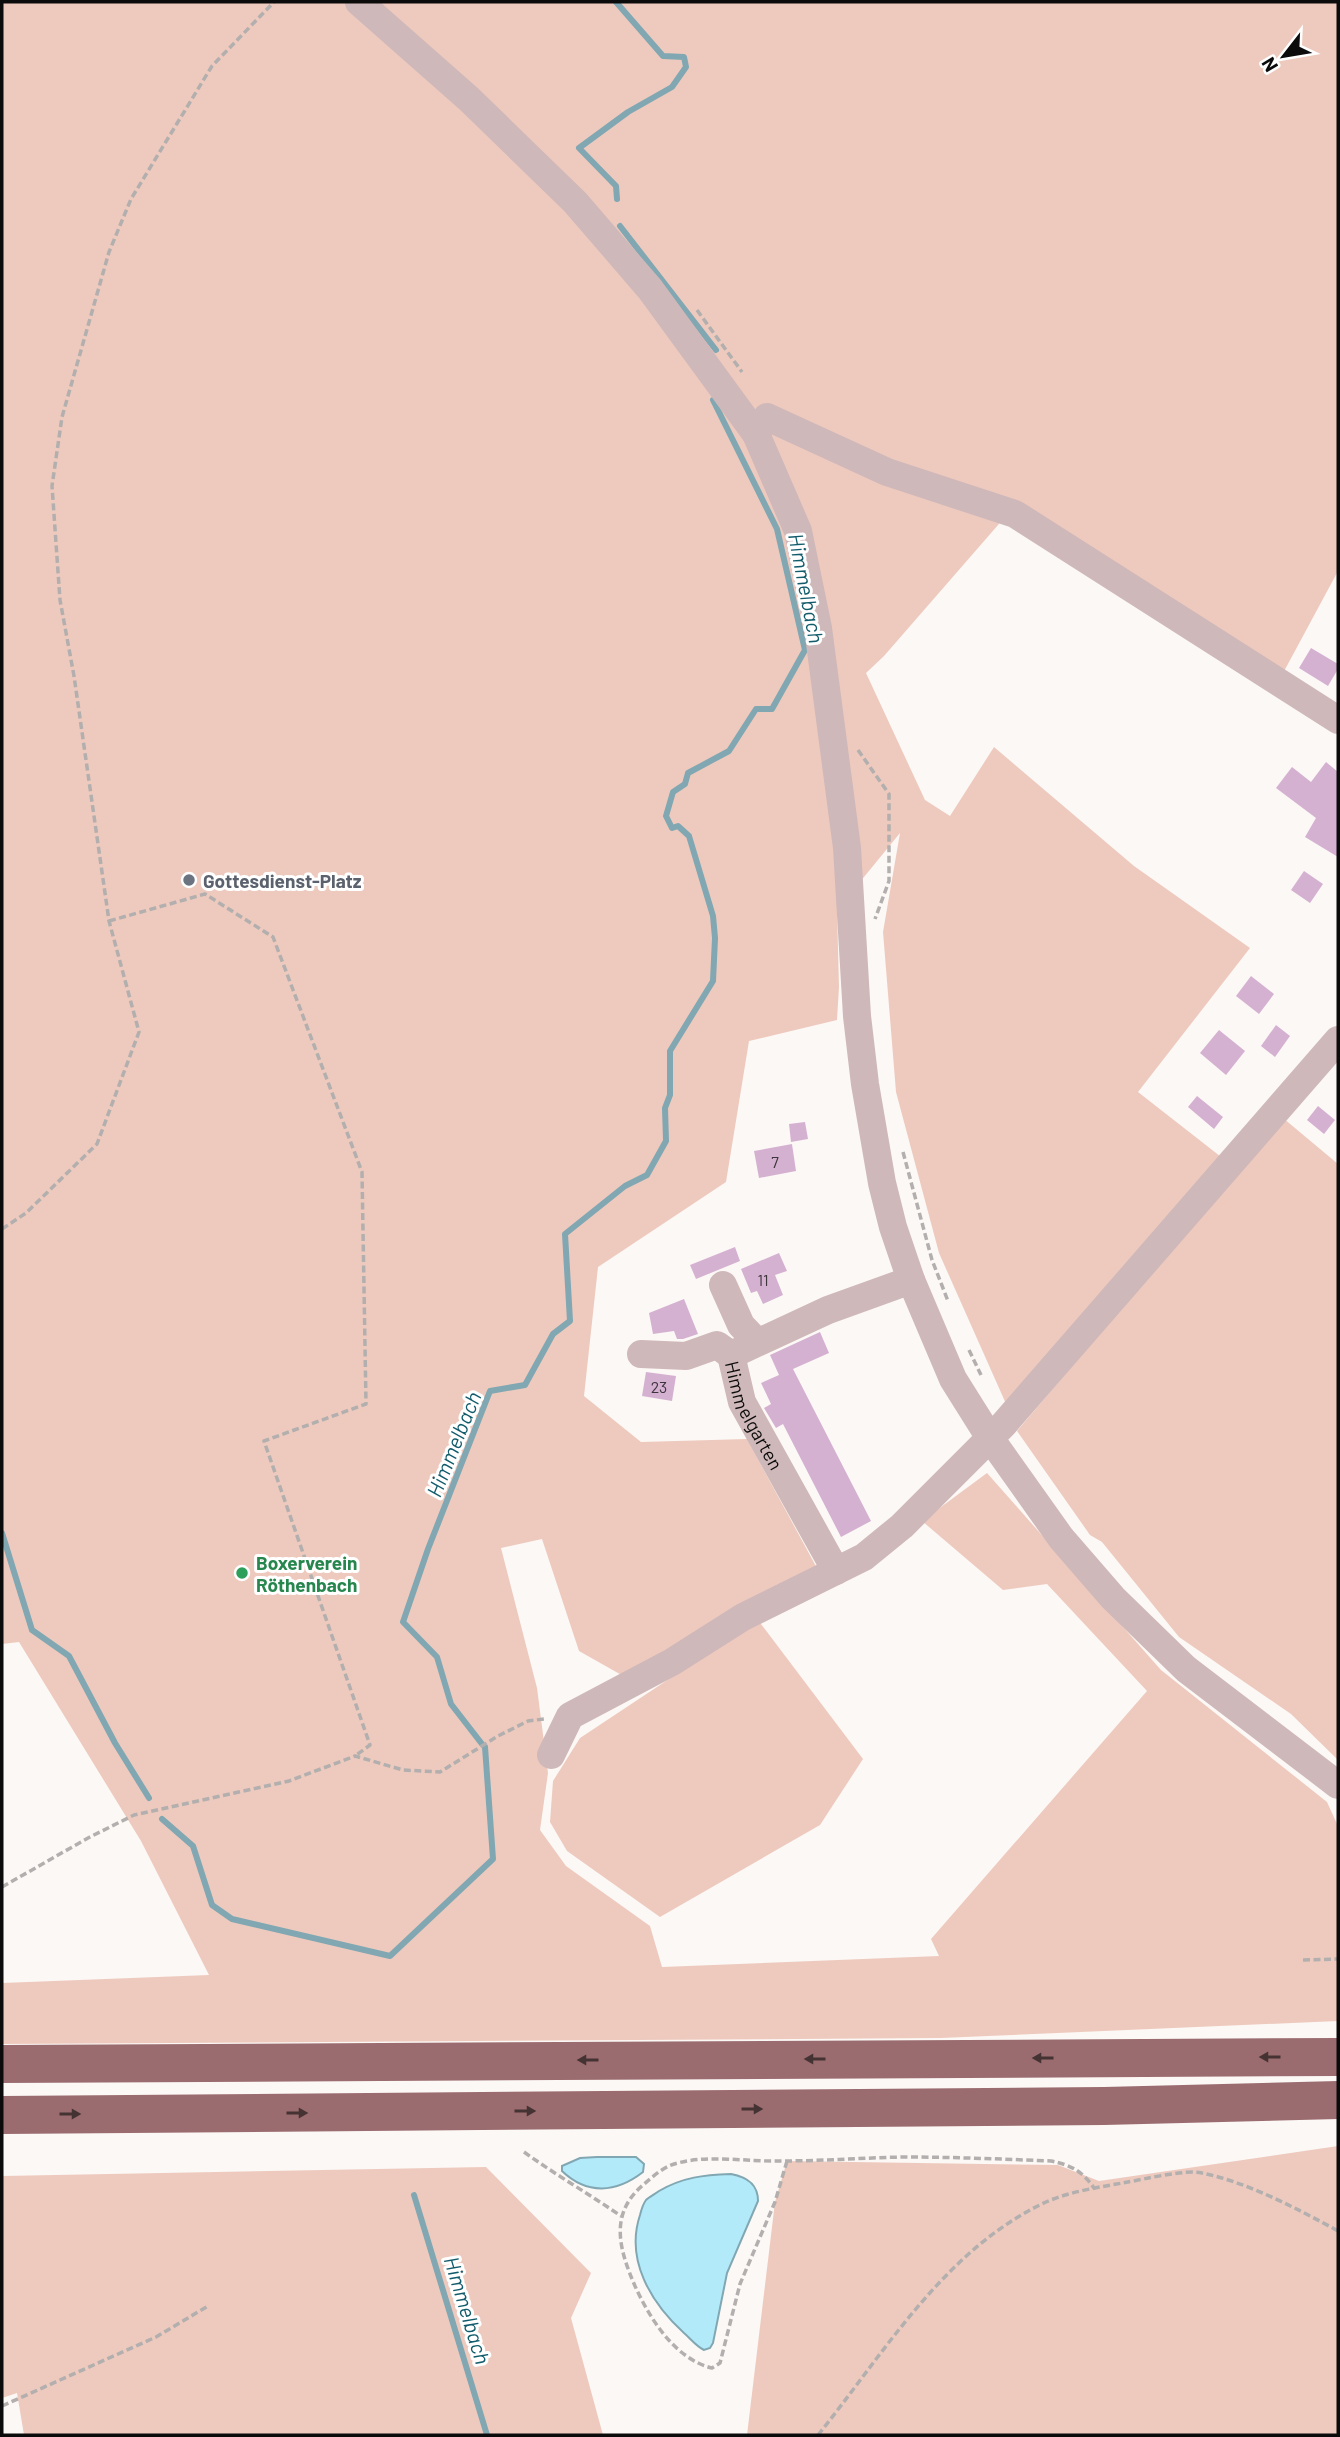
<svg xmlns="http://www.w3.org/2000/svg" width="1340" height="2437" font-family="Barlow,sans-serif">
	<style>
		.green { fill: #eecabe }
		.water { fill: #b3eafa; stroke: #81a7b2; stroke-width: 2 }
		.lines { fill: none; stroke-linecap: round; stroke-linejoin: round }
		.stream { stroke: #81a7b2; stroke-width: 6 }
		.building { fill: #d5b1d1 }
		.path { stroke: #b2afae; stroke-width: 3.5; stroke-dasharray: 7 3.5; stroke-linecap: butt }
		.minor { stroke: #cfb8b9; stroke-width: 28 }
		.highway { stroke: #9b6c6f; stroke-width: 38 }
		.oneway { fill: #453233 }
		.worship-dot { fill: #6b7280; stroke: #fff; stroke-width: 2.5 }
		.leisure-dot { fill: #2e9e5b; stroke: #fff; stroke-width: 2.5 }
		.labels { text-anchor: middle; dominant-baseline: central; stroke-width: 6; stroke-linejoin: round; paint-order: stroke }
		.number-label { font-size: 16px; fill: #3e343c }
		.worship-label { font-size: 19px; font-weight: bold; fill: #5b616d; stroke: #fff; text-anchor: start }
		.street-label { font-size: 19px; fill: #0c0b0b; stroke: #fff }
		.leisure-label { font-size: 19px; font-weight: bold; fill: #27864d; stroke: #fff; text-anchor: start }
		.water-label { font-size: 21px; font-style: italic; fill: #125b6b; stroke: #fff }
	</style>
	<rect width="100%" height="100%" fill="#fcf8f6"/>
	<g class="green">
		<path d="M2 2H1338V571L1282 675 1005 517 884 656 866 673 925 800 950 816 994 747 1134 866 1250 948 1138 1092 1225 1160 1007 1406 939 1253 896 1092 883 932 900 833 837 910 839 987 837 1020 749 1041 726 1182 598 1267 584 1396 641 1442 747 1439 818 1570 625 1677 579 1651 542 1539 501 1548 537 1688 548 1773 540 1830 566 1866 650 1926 662 1967 939 1956 931 1939 1147 1691 1047 1584 1003 1590 922 1521 987 1473 1161 1670 1327 1802 1338 1826V2021L941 2038 2 2044V1983L209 1975 141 1841 19 1642 2 1644Z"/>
		<path d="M1283 1118 1338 1164V1760L1291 1714 1179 1637 1102 1542 1090 1535 1017 1431Z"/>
		<path d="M758 1620 863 1759 820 1825 660 1917 567 1851 550 1822 553 1781 580 1738Z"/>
		<path d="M1338 2146V2435H747L775 2202 787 2161 1058 2165 1099 2181Z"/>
		<path d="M486 2167 591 2273 571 2318 603 2435H24L17 2393 2 2398V2176Z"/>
	</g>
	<g class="water">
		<path d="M597 2157H636L644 2164 643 2172C616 2193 587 2195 562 2171V2166L580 2158Z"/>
		<path d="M731 2174C747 2177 758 2184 758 2201L727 2273 713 2343 710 2348 704 2350C696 2346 691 2339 684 2333 651 2303 625 2260 640 2215 641 2211 643 2204 646 2200 649 2197 655 2194 659 2191 683 2177 704 2175 731 2174Z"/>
	</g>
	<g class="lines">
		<g class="stream">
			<path d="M616 2 663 56 684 57 686 67 672 87 628 112 579 148 616 186 617 199"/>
			<path d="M620 226 716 350"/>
			<path d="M2 1533 32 1630 69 1656 115 1743 149 1798"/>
			<path d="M482 1744 451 1704 437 1657 403 1622 428 1549 490 1391 525 1385 553 1334 570 1321 565 1234 625 1186 647 1175 666 1141 665 1108 670 1095V1051L713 981 715 938 713 916 689 836 678 826 672 828 666 816 673 792 685 784 688 773 729 751 756 709H772L805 650 777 529 713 400"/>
			<path d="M162 1819 193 1846 212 1905 232 1919 390 1956 493 1859 485 1747"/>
			<path d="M414 2195 487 2435"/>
		</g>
	</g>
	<g class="building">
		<path d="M1311 648 1338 664V669L1328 686 1299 668Z"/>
		<path d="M1326 762 1338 772V857L1305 837 1316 818 1276 788 1292 767 1311 782Z"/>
		<path d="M1304 871 1323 884 1310 903 1291 890Z"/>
		<path d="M1251 976 1274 994 1259 1014 1236 996Z"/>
		<path d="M1276 1025 1290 1036 1275 1057 1261 1046Z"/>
		<path d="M1219 1030 1245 1051 1226 1075 1200 1053Z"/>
		<path d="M1197 1096 1223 1117 1214 1129 1188 1107Z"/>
		<path d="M1318 1106 1335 1120 1324 1134 1307 1120Z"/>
		<path d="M805 1122 808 1139 791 1142 789 1124Z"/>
		<path d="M792 1144 796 1171 759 1178 754 1151Z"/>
		<path d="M735 1247 740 1261 696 1279 690 1265Z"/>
		<path d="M779 1253 787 1271 775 1275 783 1295 763 1304 757 1291 751 1293 741 1269Z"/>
		<path d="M684 1299 698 1334 683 1339H677L674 1331 653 1334 649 1313Z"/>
		<path d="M820 1332 829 1353 793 1369 871 1521 841 1537 783 1424 776 1428 764 1408 771 1404 761 1383 779 1375 770 1355Z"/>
		<path d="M646 1372 676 1376 672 1401 642 1396Z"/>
	</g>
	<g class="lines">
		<g class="path">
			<path d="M697 310 742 372"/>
			<path d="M858 750 889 794V881L875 919"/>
			<path d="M109 921 205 894 273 937 362 1172 366 1404 264 1441 370 1745 355 1756"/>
			<path d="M903 1152 932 1260 948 1301"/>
			<path d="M2 1229 26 1213 97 1144 139 1032 109 921 74 676 60 600 52 486 62 417 109 252 131 199 212 66 274 2"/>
			<path d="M969 1350 981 1375"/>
			<path d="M2 1887 88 1838 134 1815 289 1781 355 1756 403 1770 440 1772 498 1736 528 1721 544 1719"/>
			<path d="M1303 1960 1338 1959"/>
			<path d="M524 2152C556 2175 589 2194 621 2216"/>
			<path d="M787 2161 775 2202 740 2284 720 2363 712 2368C675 2359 650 2319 635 2286 619 2249 609 2214 643 2185 651 2178 660 2170 669 2166 700 2153 747 2162 780 2161 821 2161 861 2158 902 2157 952 2157 1001 2159 1051 2161 1071 2165 1082 2171 1094 2188"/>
			<path d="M2 2406 156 2337 208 2306"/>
			<path d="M818 2435C885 2352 945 2249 1046 2202 1071 2191 1101 2187 1128 2182 1145 2179 1187 2169 1202 2173 1247 2182 1298 2209 1338 2231"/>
		</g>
		<g class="minor">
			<path d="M359 2 469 99 575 202 650 289 756 434 798 531 818 628 847 848 857 1016 865 1084 882 1183 893 1227 911 1280 953 1379 990 1438 1061 1538 1113 1598 1186 1669 1338 1785"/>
			<path d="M756 434 767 417 887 472 1015 514 1338 720"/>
			<path d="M723 1285 741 1325 757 1342"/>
			<path d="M641 1354 686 1356 717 1345 731 1355"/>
			<path id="s1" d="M731 1355 742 1402 836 1571"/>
			<path d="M731 1355 828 1310 911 1280"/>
			<path d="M551 1755 570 1716 672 1662 743 1617 864 1557 902 1526 1004 1424 1338 1040"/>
		</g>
		<g class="highway">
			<path d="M2 2064 1338 2057"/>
			<path d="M2 2115 1104 2106 1338 2100"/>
		</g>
	</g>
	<defs><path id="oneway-solid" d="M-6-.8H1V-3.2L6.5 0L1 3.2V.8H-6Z" transform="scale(1.75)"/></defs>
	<g class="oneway">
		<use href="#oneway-solid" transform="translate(1270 2057) rotate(180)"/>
		<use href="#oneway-solid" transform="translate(1043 2058) rotate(180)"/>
		<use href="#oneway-solid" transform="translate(815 2059) rotate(180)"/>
		<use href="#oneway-solid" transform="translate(588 2060) rotate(180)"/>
		<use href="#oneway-solid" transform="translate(752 2109)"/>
		<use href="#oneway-solid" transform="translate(525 2111)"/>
		<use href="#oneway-solid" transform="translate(297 2113)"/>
		<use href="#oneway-solid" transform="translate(70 2114)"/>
	</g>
	<circle class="worship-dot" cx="189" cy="880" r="7"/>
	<circle class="leisure-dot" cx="242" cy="1573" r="7"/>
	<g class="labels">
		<g class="number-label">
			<text x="775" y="1161">7</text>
			<text x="763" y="1279">11</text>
			<text x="659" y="1386">23</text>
		</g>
		<g class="worship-label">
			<text x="203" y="880">Gottesdienst-Platz</text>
		</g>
		<g class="street-label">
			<text stroke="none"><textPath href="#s1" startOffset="65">Himmelgarten</textPath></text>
		</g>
		<g class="leisure-label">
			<text x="256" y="1562">Boxerverein<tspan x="256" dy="22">Röthenbach</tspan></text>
		</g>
		<g class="water-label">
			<text transform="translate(807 588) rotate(79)">Himmelbach</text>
			<text transform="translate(453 1444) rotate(-68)">Himmelbach</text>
			<text transform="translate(468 2310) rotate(73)">Himmelbach</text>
		</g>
	</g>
	<rect width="1340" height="2437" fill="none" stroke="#0c0b0b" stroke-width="7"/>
	<g transform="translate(1284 56) rotate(239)" stroke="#ffffff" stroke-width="5" paint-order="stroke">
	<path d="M0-5L12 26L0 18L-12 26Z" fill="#0c0b0b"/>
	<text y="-10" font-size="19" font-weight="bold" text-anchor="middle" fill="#0c0b0b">N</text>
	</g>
</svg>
